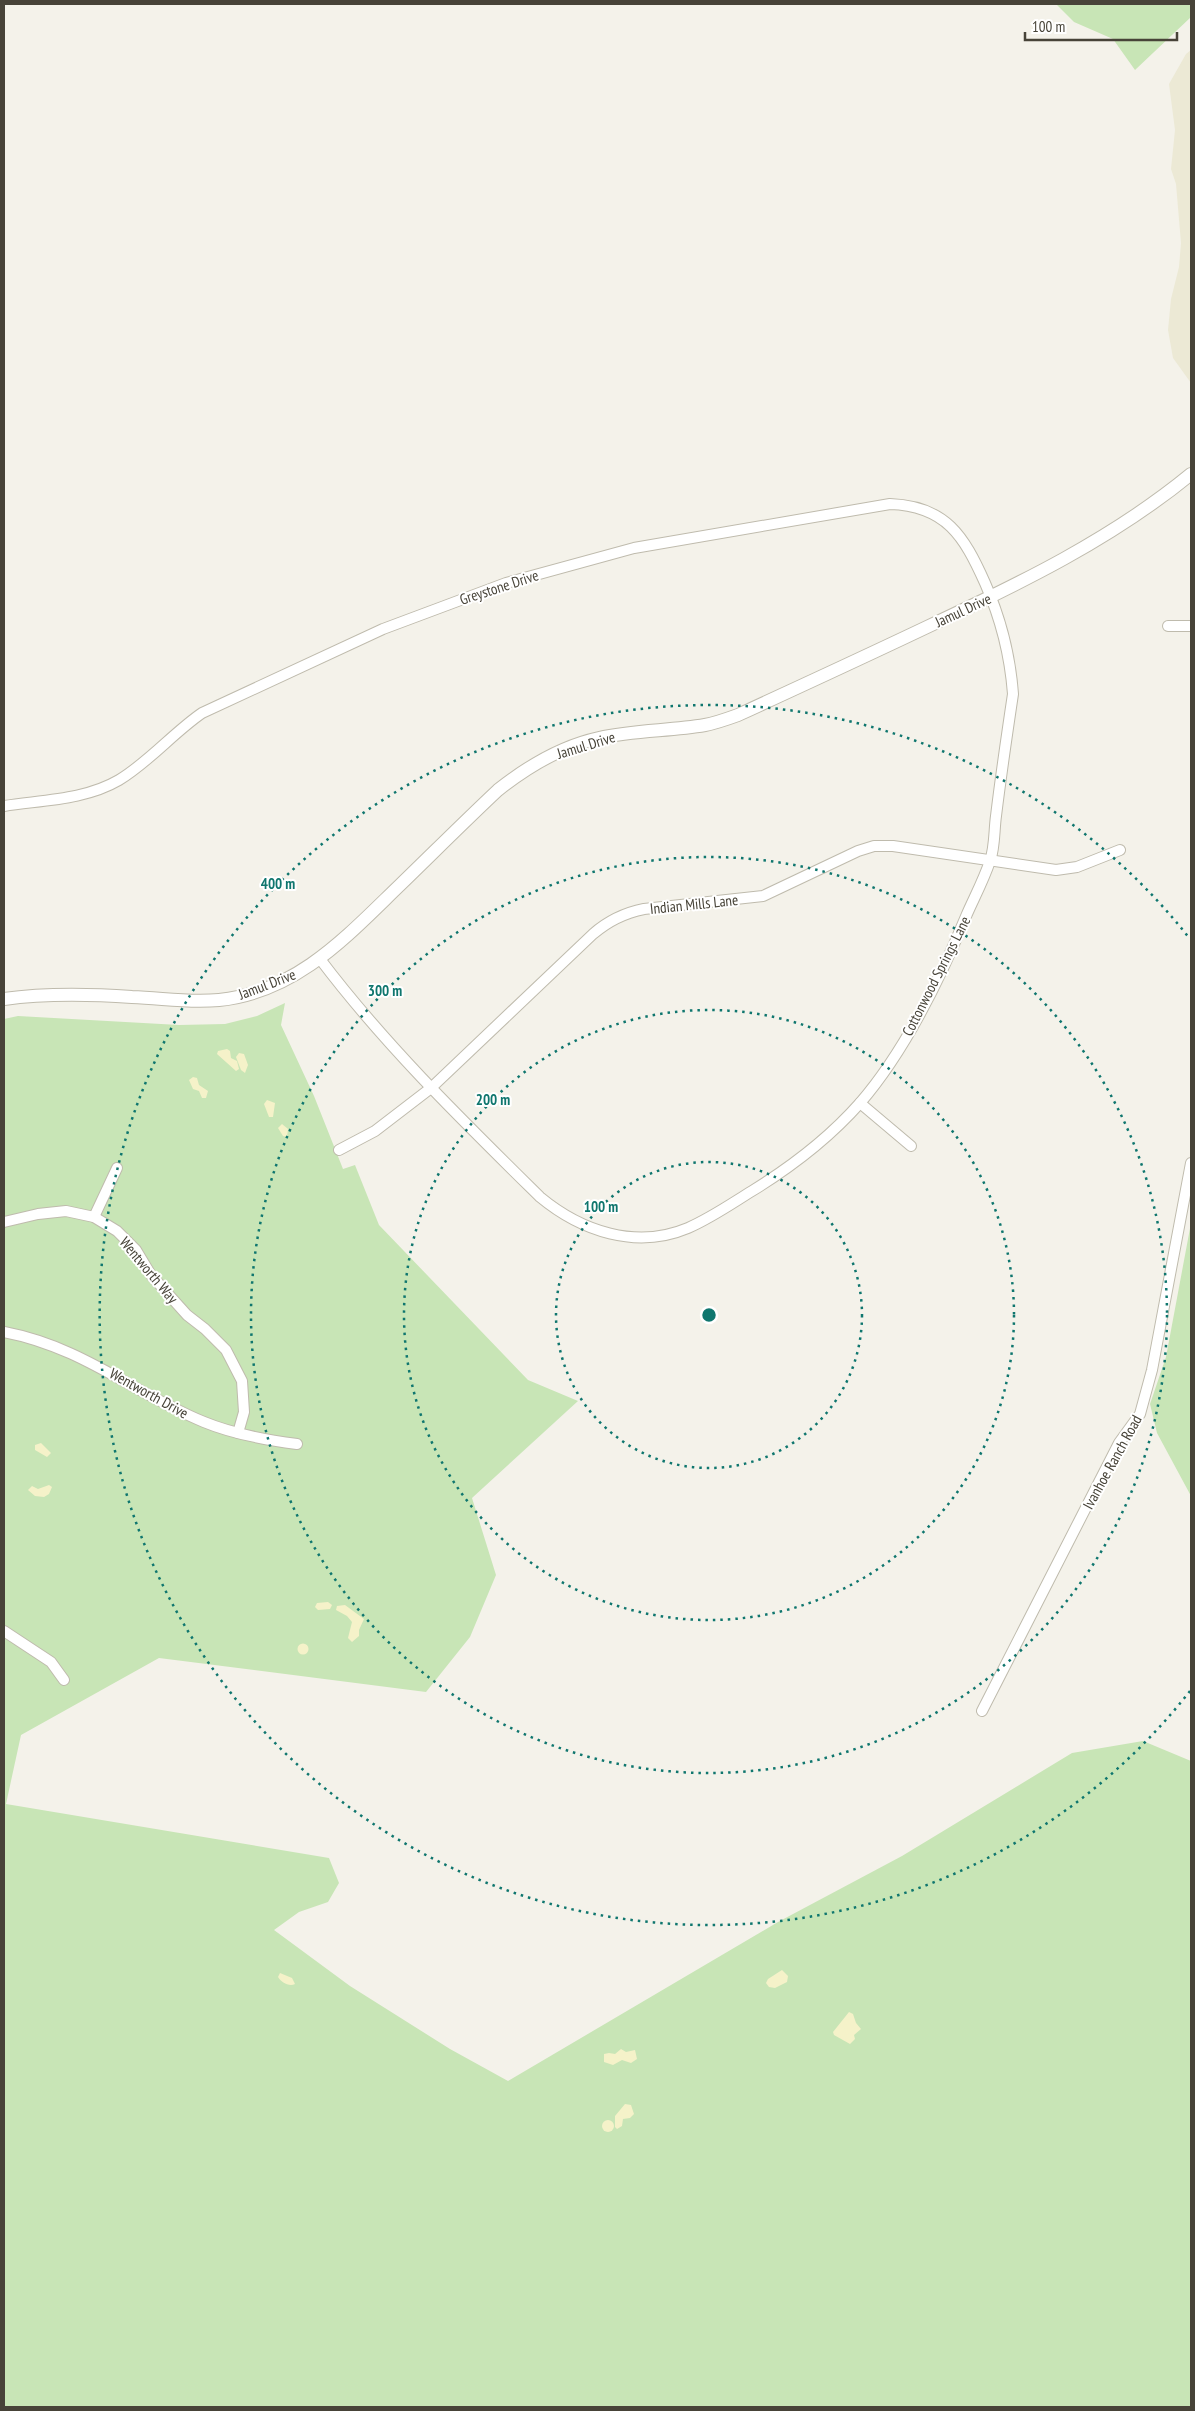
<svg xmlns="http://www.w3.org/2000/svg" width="1195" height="2411" font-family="'PT Sans Narrow',sans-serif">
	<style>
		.education { fill: #ece9d5 }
		.green { fill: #c8e5b6 }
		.sand { fill: #f5f2c9 }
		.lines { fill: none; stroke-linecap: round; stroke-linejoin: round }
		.minor-casing { stroke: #bfbbad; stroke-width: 12 }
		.tertiary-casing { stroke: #bfbbad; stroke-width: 14 }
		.minor { stroke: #fff; stroke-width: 10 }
		.tertiary { stroke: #fff; stroke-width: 12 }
		.ring { fill: none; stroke: #0f766e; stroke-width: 2.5; stroke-dasharray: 2.5 5 }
		.labels { text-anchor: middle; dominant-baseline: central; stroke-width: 4; stroke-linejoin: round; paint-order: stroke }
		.street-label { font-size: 15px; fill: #474338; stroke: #fff }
		.centre { fill: #0f766e; stroke: #fff; stroke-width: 2.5 }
		.ring-label { font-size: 15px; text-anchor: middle; font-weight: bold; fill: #0f766e; stroke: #fff; stroke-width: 4; stroke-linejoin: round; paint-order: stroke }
	</style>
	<rect width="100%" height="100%" fill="#f4f2ea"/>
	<path class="education" d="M1191 50V383L1173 358 1168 330 1171 299 1179 267 1181 243 1176 184 1171 169 1175 130 1169 84 1186 54Z"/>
	<g class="green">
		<path d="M1056 4H1191V17L1135 70 1113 39 1074 22Z"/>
		<path d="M285 1003 281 1025 314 1096 343 1169 355 1165 379 1225 528 1380 578 1401 472 1498 496 1575 470 1637 426 1692 159 1658 21 1735 6 1804 329 1858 339 1883 328 1902 299 1912 274 1930 350 1986 450 2049 508 2081 778 1922 902 1856 1072 1753 1143 1741 1191 1761V2407H4V1019L18 1016 179 1025 225 1024 257 1016Z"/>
		<path d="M1191 1223V1496L1157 1433 1150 1404 1166 1357Z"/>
	</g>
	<g class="sand">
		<path d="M227 1049 230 1051 231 1058 237 1061 239 1069 236 1071 217 1054 218 1051Z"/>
		<path d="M239 1053 244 1054 248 1065 245 1073 241 1070 236 1057Z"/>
		<path d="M193 1077 197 1078 199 1085 208 1091 206 1098H202L199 1091 193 1089 189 1080Z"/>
		<path d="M267 1100 275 1103 273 1117H269L264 1104Z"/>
		<path d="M282 1124 288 1129 287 1137 283 1136 278 1128Z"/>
		<path d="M41 1443 51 1453 47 1457 35 1450V1445Z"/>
		<path d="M49 1485 52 1487 49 1494 44 1497 35 1496 28 1490 32 1486 38 1489Z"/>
		<path d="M328 1602 332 1605 330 1609 318 1610 315 1607 317 1603Z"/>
		<path d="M345 1605 364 1619 359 1630V1636L352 1642 348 1638 352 1622 347 1616 336 1610 337 1606Z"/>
		<circle cx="303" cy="1649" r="5.5"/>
		<path d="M782 1970 788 1976 787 1982 775 1988 769 1987 766 1983 768 1979Z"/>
		<path d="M280 1973 292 1978 295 1984C289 1987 281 1982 278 1977Z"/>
		<path d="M849 2012 853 2014 856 2023 861 2029 854 2035 855 2039 850 2044 834 2035 833 2032Z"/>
		<path d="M621 2049 626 2052 635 2050 637 2059 631 2063 622 2060 613 2065 604 2062V2054L609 2053 615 2054Z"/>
		<path d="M625 2104 631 2105 634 2114 630 2118 623 2119 622 2126 617 2129 615 2127V2116Z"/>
		<circle cx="608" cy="2126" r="6"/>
	</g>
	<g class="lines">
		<defs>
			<g id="minor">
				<path d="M1168 626H1191"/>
				<path d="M4 806C42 800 85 800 119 780 149 762 173 733 202 713L383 629 506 583 634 548 890 504C946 506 964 536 985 583 1001 619 1010 654 1013 694 1007 734 1001 775 996 816 994 830 995 847 990 861 984 879 975 896 967 914 941 977 906 1050 860 1103 830 1137 791 1167 752 1191 731 1204 711 1218 688 1228 636 1250 581 1231 540 1197 463 1121 385 1045 320 959"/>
				<path d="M860 1103 911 1146"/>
				<path d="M339 1150 375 1131 431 1088 593 934C608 921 624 913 644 909L763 896 858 851 874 846H893L1056 870 1077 867 1120 850"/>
				<path d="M94 1217 117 1168"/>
				<path d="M4 1222 38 1214 66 1211 94 1217 117 1231 136 1250 151 1275 187 1315 205 1329 226 1350 242 1381 244 1412 238 1433"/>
				<path d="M4 1332C83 1347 133 1393 204 1422 233 1434 266 1440 297 1444"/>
				<path d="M4 1631 51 1662 64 1680"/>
				<path d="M982 1711 1119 1443 1140 1414 1152 1370 1191 1163"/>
			</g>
			<path id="tertiary" d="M4 999C46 993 89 994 132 997 163 998 187 1003 219 1000 297 992 347 936 400 885 433 853 465 821 498 790 527 767 562 746 599 738 634 730 670 731 705 725 716 723 727 719 738 715 801 686 864 657 927 627 1019 584 1112 539 1191 474"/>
		</defs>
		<use href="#minor" class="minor-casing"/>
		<use href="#tertiary" class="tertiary-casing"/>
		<use href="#minor" class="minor"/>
		<use href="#tertiary" class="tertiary"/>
	</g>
	<g class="ring">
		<circle cx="709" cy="1315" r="153"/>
		<circle cx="709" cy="1315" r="305"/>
		<circle cx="709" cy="1315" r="458"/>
		<path d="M1190 1691A610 610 0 1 1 1190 939"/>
	</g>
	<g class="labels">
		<g class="street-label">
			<text transform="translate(499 587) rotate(-18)">Greystone Drive</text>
			<text transform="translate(963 610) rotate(-25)">Jamul Drive</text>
			<text transform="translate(586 745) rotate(-17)">Jamul Drive</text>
			<text transform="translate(694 904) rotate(-6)">Indian Mills Lane</text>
			<text transform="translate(936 976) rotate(-63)">Cottonwood Springs Lane</text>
			<text transform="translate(267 984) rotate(-21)">Jamul Drive</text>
			<text transform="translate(149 1270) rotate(50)">Wentworth Way</text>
			<text transform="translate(149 1393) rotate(29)">Wentworth Drive</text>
			<text transform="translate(1112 1462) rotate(-61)">Ivanhoe Ranch Road</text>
		</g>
	</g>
	<circle cx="709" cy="1315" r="8" class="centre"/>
	<g class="ring-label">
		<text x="278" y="889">400 m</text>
		<text x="385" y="996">300 m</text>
		<text x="493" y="1105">200 m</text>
		<text x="601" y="1212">100 m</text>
	</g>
	<rect width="1195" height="2411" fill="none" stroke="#474338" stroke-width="10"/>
	<path d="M1025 32v8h152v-8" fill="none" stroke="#474338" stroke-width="2.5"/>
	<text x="1032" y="32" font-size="15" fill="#474338" stroke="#ffffff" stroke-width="4" paint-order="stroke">100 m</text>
</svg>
